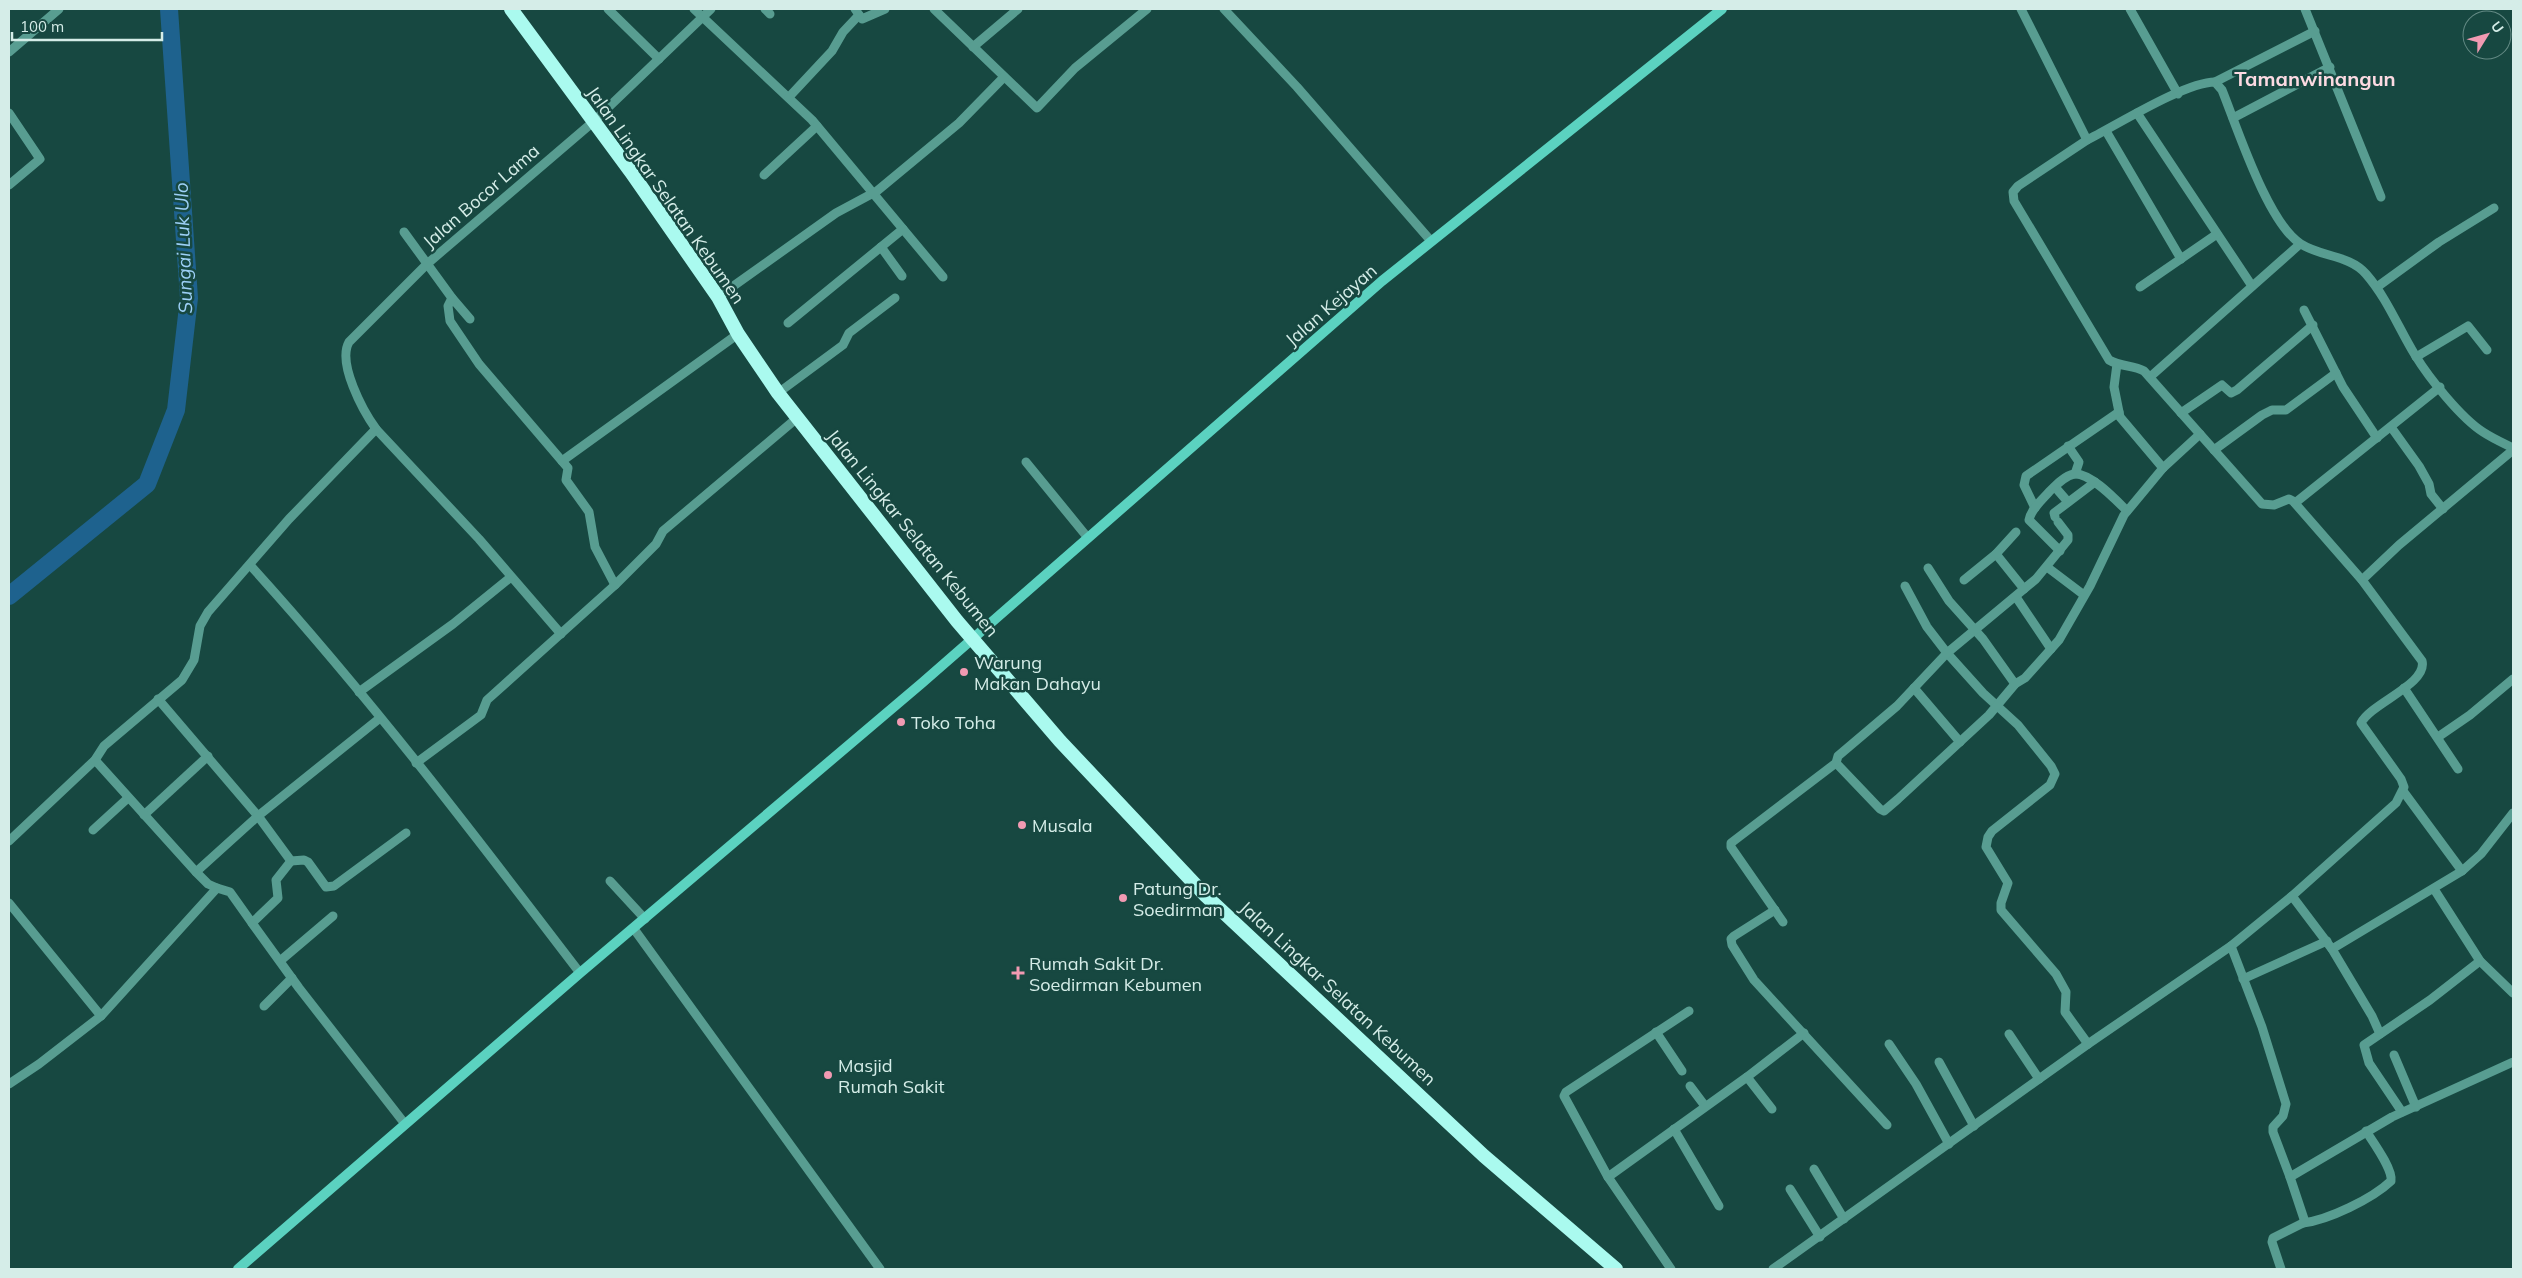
<svg xmlns="http://www.w3.org/2000/svg" width="2522" height="1278" font-family="Mulish,sans-serif">
	<style>
		.lines { fill: none; stroke-linecap: round; stroke-linejoin: round }
		.river { stroke: #1e628e; stroke-width: 18 }
		.minor { stroke: #589d91; stroke-width: 9 }
		.secondary { stroke: #5bd2c0; stroke-width: 10 }
		.trunk { stroke: #aafaef; stroke-width: 14 }
		.poi-dot { fill: #f19ab2; stroke: #174841; stroke-width: 2 }
		.labels { text-anchor: middle; dominant-baseline: central; stroke-width: 5; stroke-linejoin: round; paint-order: stroke }
		.street-label { font-size: 18px; fill: #d5ede8; stroke: #174841 }
		.poi-label { font-size: 18px; fill: #d5ede8; stroke: #174841; text-anchor: start }
		.water-label { font-size: 19px; font-style: italic; fill: #9dd0f7; stroke: #174841 }
		.quarter-label { font-size: 20px; font-weight: bold; fill: #fcdae2; stroke: #174841 }
	</style>
	<rect width="100%" height="100%" fill="#174841"/>
	<g class="lines">
		<path class="river" d="M9 596 147 484 176 410 189 298 169 9"/>
		<g class="minor">
			<path d="M608 9 659 59"/>
			<path d="M694 9 812 120 943 277"/>
			<path d="M765 9 770 14"/>
			<path d="M855 9 862 19 885 9"/>
			<path d="M934 9 1037 108 1075 68 1147 9"/>
			<path d="M1224 9 1297 87 1431 241"/>
			<path d="M2130 9 2178 94"/>
			<path d="M2305 9 2381 197"/>
			<path d="M973 47 1018 9"/>
			<path d="M9 52 59 9"/>
			<path d="M2215 82 2315 31"/>
			<path d="M789 97 832 51 843 32 859 15"/>
			<path d="M9 113 40 159 9 185"/>
			<path d="M2137 113 2252 286"/>
			<path d="M2233 118 2330 67"/>
			<path d="M2106 131 2181 259"/>
			<path d="M2087 140C2117 125 2185 82 2215 82L2222 90C2237 127 2268 224 2301 244 2321 257 2350 255 2366 274 2387 298 2399 329 2415 355 2429 378 2461 418 2483 432 2492 438 2503 443 2513 448"/>
			<path d="M764 175 817 126"/>
			<path d="M404 232 452 298 470 319"/>
			<path d="M881 247 902 276"/>
			<path d="M2140 287 2217 234"/>
			<path d="M2377 287 2439 242 2494 208"/>
			<path d="M718 297 836 213 877 191 959 123 1004 77"/>
			<path d="M452 298 448 306 450 321 479 364 568 468 566 480 589 512 595 547 615 585"/>
			<path d="M2304 310 2343 387 2377 438"/>
			<path d="M788 323 903 229"/>
			<path d="M2416 357 2468 326 2487 350"/>
			<path d="M2117 364 2114 387 2120 417 2163 468"/>
			<path d="M2150 377 2300 244"/>
			<path d="M778 393 843 345 849 333 895 298"/>
			<path d="M2181 413 2222 385 2231 393 2237 390 2313 325"/>
			<path d="M2391 427 2419 466 2429 484 2431 494 2443 509"/>
			<path d="M376 429 479 539 561 634"/>
			<path d="M2068 446 2079 462 2075 474"/>
			<path d="M2214 450 2262 415 2272 410H2286L2336 373"/>
			<path d="M562 461 738 334"/>
			<path d="M1026 462 1088 538"/>
			<path d="M2055 487 2068 502"/>
			<path d="M2295 503 2440 387"/>
			<path d="M2035 508 2024 485 2026 476 2119 412"/>
			<path d="M2055 517 2054 513 2095 482"/>
			<path d="M2060 551 2029 520C2031 509 2042 500 2049 492 2055 486 2064 476 2074 474 2090 472 2116 500 2127 511"/>
			<path d="M1996 554 2024 589"/>
			<path d="M250 565C368 695 474 834 580 973"/>
			<path d="M2047 567 2084 595"/>
			<path d="M1928 568 1949 601 1983 639 2015 684"/>
			<path d="M1964 580 1996 554 2016 532"/>
			<path d="M2362 580 2399 545 2513 450"/>
			<path d="M1905 586 1927 627 1947 653 1983 693 2018 725 2051 766 2055 774 2050 785 1992 831 1988 837 1986 847 2008 883 2001 903V910L2056 974 2066 992 2065 1012 2088 1044"/>
			<path d="M2016 597 2051 649"/>
			<path d="M1914 688 1960 742"/>
			<path d="M2404 688 2458 769"/>
			<path d="M359 692 453 624 511 577"/>
			<path d="M158 699 258 816 291 861 304 860 308 862 326 887 334 886 406 833"/>
			<path d="M2438 737 2470 715 2513 679"/>
			<path d="M416 763 481 715 487 700 615 585 656 544 663 531 797 418"/>
			<path d="M1836 763 1880 809 1884 811 1898 799 1989 715 2015 684 2025 678 2059 640 2090 586 2124 515 2163 468 2200 434"/>
			<path d="M2403 791 2462 871"/>
			<path d="M144 815 208 756"/>
			<path d="M93 830 128 798"/>
			<path d="M9 841 95 760 104 746 182 680 194 660 200 626 208 612 289 519 376 429C363 411 337 363 349 342L427 264 593 122 711 9"/>
			<path d="M196 872 258 816 380 718"/>
			<path d="M610 881 645 919"/>
			<path d="M217 888 230 892 252 923 278 898 276 880 291 861"/>
			<path d="M2434 889 2480 961 2513 993"/>
			<path d="M2292 896 2332 949 2372 1016 2380 1034"/>
			<path d="M9 903 101 1016"/>
			<path d="M1775 910 1734 936 1731 939 1732 945 1754 980 1887 1125"/>
			<path d="M1783 922 1731 847V843L1836 763 1838 756 1897 706 1947 653 2036 579 2068 540V535L2058 522"/>
			<path d="M252 923 299 988 405 1124"/>
			<path d="M634 929 880 1269"/>
			<path d="M2231 946 2262 1027 2286 1104 2283 1116 2273 1127V1132L2290 1177"/>
			<path d="M2332 949 2462 871 2481 854 2513 813"/>
			<path d="M280 961 333 916"/>
			<path d="M2243 979 2327 941"/>
			<path d="M264 1006 292 978"/>
			<path d="M1656 1032 1682 1071"/>
			<path d="M2009 1034 2039 1079"/>
			<path d="M1889 1044 1916 1084 1949 1144"/>
			<path d="M2394 1055 2416 1107"/>
			<path d="M1939 1062 1974 1126"/>
			<path d="M1747 1077 1772 1109"/>
			<path d="M9 1084 39 1064 101 1016 217 888 208 884 196 872 95 760"/>
			<path d="M1690 1086 1705 1106"/>
			<path d="M2402 1112 2369 1063 2364 1045 2430 1000 2480 961"/>
			<path d="M1674 1129 1719 1206"/>
			<path d="M1814 1169 1844 1219"/>
			<path d="M1608 1177 1747 1077 1804 1033"/>
			<path d="M1790 1189 1820 1237"/>
			<path d="M2303 1223C2328 1220 2372 1199 2391 1181 2393 1169 2373 1142 2366 1131"/>
			<path d="M1671 1269 1608 1177 1564 1096 1566 1092 1689 1011"/>
			<path d="M1773 1269 2088 1044 2231 946 2292 896 2396 803 2404 787 2401 779 2361 723C2371 703 2428 684 2422 661L2362 580 2293 501 2289 499 2274 505 2262 504 2144 371C2133 365 2121 367 2109 360L2014 201 2013 192 2018 186 2087 140 2021 9"/>
			<path d="M2281 1269 2272 1242 2273 1238 2303 1223 2304 1219 2290 1177 2392 1117 2513 1062"/>
		</g>
		<path class="secondary" d="M238 1269 580 973 922 683 1382 281 1722 9"/>
		<path class="trunk" d="M511 9 631 172 718 297 738 334 778 393 957 621 1060 741 1206 896 1484 1156 1616 1269"/>
	</g>
	<g class="poi-dot">
		<circle cx="964" cy="672" r="5"/>
		<circle cx="901" cy="722" r="5"/>
		<circle cx="1022" cy="825" r="5"/>
		<circle cx="1123" cy="898" r="5"/>
		<path d="M1015.5 965.5h5v5h5v5h-5v5h-5v-5h-5v-5h5z"/>
		<circle cx="828" cy="1075" r="5"/>
	</g>
	<g class="labels">
		<g class="street-label">
			<text transform="translate(666 195) rotate(55)">Jalan Lingkar Selatan Kebumen</text>
			<text transform="translate(481 196) rotate(-41)">Jalan Bocor Lama</text>
			<text transform="translate(1331 305) rotate(-41)">Jalan Kejayan</text>
			<text transform="translate(913 533) rotate(51)">Jalan Lingkar Selatan Kebumen</text>
			<text transform="translate(1338 993) rotate(43)">Jalan Lingkar Selatan Kebumen</text>
		</g>
		<g class="poi-label">
			<text x="974" y="662">Warung<tspan x="974" dy="21">Makan Dahayu</tspan></text>
			<text x="911" y="722">Toko Toha</text>
			<text x="1032" y="825">Musala</text>
			<text x="1133" y="888">Patung Dr.<tspan x="1133" dy="21">Soedirman</tspan></text>
			<text x="1029" y="963">Rumah Sakit Dr.<tspan x="1029" dy="21">Soedirman Kebumen</tspan></text>
			<text x="838" y="1065">Masjid<tspan x="838" dy="21">Rumah Sakit</tspan></text>
		</g>
		<g class="water-label">
			<text transform="translate(183 248) rotate(-92)">Sungai Luk Ulo</text>
		</g>
		<g class="quarter-label">
			<text x="2315" y="78">Tamanwinangun</text>
		</g>
	</g>
	<rect width="2522" height="1278" fill="none" stroke="#d5ede8" stroke-width="20"/>
	<g transform="translate(2487 35) rotate(53)"><circle r="24" fill="#174841" stroke="#638a84"/>
	<path d="M0-4L9 19L0 12L-9 19Z" fill="#f19ab2"/>
	<text y="-8" font-size="14" font-weight="bold" text-anchor="middle" fill="#d5ede8">U</text>
	</g>
	<path d="M12 32v8h150v-8" fill="none" stroke="#d5ede8" stroke-width="2.5"/>
	<text x="20" y="32" font-size="15" fill="#d5ede8" stroke="#174841" stroke-width="4" paint-order="stroke">100 m</text>
</svg>
